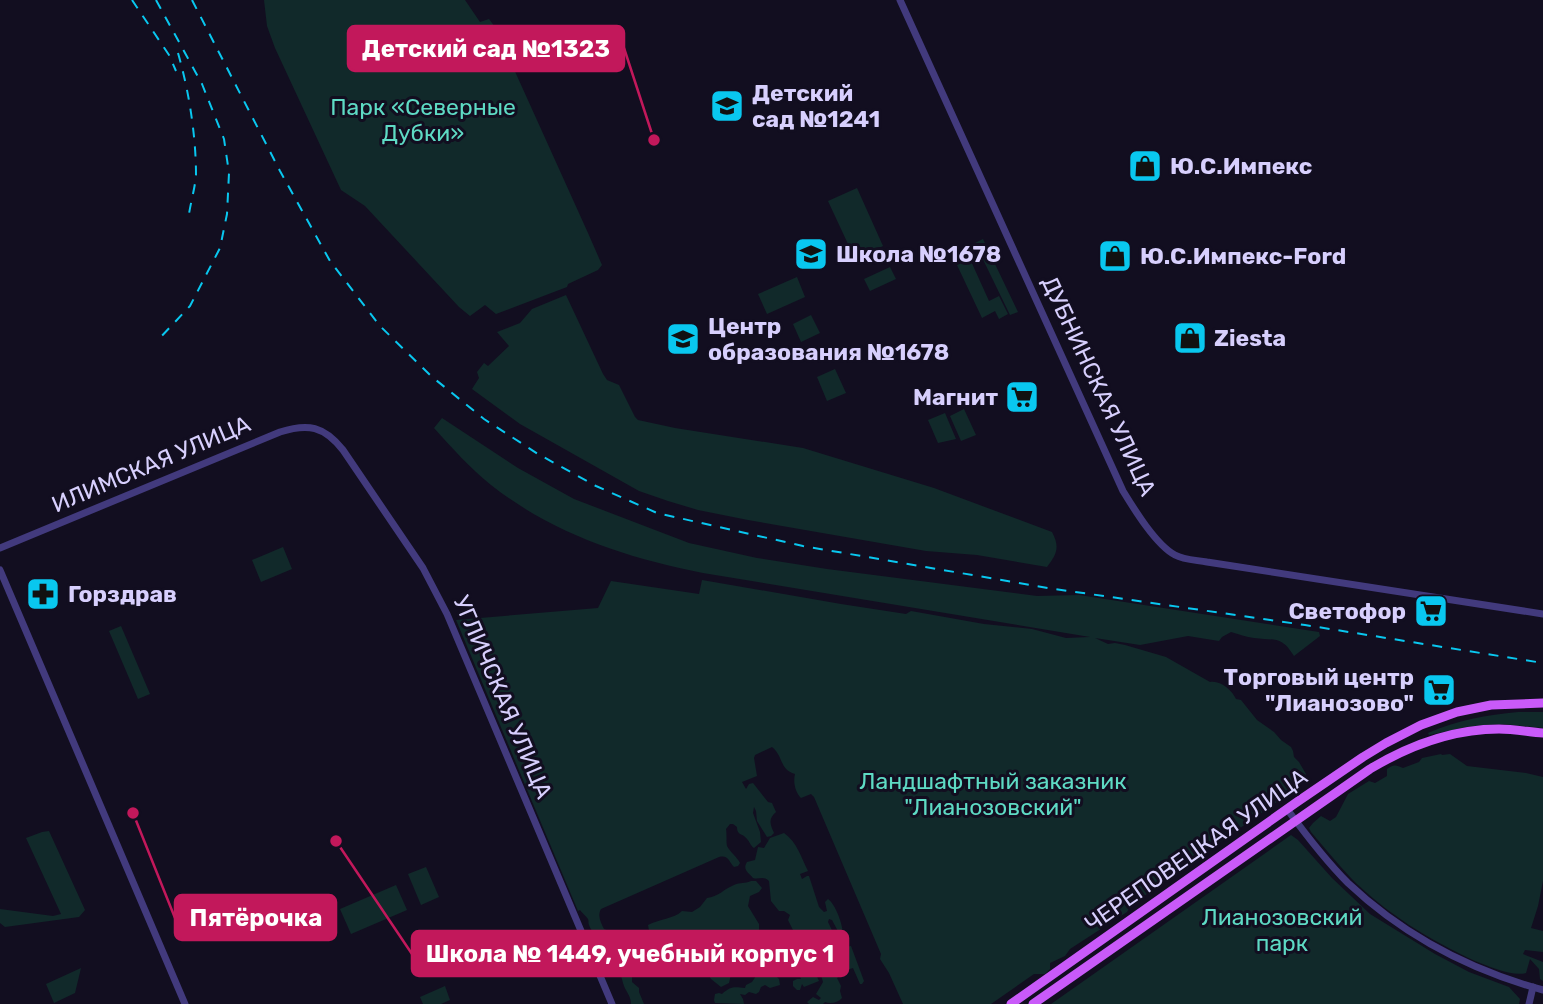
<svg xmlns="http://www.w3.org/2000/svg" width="1543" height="1004" font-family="Rubik,sans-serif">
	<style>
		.green { fill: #11292a }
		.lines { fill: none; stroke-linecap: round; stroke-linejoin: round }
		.minor { stroke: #423a7d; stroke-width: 7 }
		.major { stroke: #c95af9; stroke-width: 9 }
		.rail { stroke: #09c7ef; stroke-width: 2; stroke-dasharray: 10 9; stroke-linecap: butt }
		.labels { text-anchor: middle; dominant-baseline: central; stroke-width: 6; stroke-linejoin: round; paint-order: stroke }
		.poi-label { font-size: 23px; font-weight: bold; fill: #d7cffd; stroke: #120e20; text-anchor: start }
		.park-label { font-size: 23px; fill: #5edac4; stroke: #120e20 }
		.street-label { font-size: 23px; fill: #d7cffd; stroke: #120e20 }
		.leader { fill: none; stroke: #c2185b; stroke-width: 2.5 }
		.callout-dot { fill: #c2185b; stroke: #120e20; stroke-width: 2.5 }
		.callout { fill: #c2185b; stroke: #c2185b; stroke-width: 2.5 }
		.callout-label { font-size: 24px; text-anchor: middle; font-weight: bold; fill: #fff }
	</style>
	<rect width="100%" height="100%" fill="#120e20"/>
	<g class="green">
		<path d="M264 0H465L480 22 489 19 495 27 486 32 490 40 499 36 588 233 602 265 598 270 568 284 567 287 496 314 485 305 470 316 459 307 365 206 341 190 275 48 267 26Z"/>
		<path d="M857 188 883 246 855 259 828 201Z"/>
		<path d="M983 239 1018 312 1010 315 975 243Z"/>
		<path d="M970 259 989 301 999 296 1008 314 999 319 995 311 982 318 957 265Z"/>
		<path d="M890 267 896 279 870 291 864 279Z"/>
		<path d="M797 277 805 297 767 314 758 294Z"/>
		<path d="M566 295 603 374 607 380 619 385 635 417 638 420 675 428 803 448 934 488 1052 532C1060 547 1057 554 1047 567L977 555 926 551 748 520 698 510 668 501 639 491 520 424 472 389 479 378 477 372 484 363 488 366 509 346 497 332 520 323 532 309Z"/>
		<path d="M811 315 820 333 801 342 793 324Z"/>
		<path d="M835 369 846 393 827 401 817 377Z"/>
		<path d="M964 409 976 435 961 441 950 416Z"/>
		<path d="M945 413 956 439 938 443 928 420Z"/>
		<path d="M442 418 518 468 574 499 689 543 757 558 827 569 1037 596 1079 595 1319 632 1320 636 1294 656C1281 635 1275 641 1254 638 1246 637 1239 634 1231 632L1222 637 1219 641 1188 636 1140 645 1095 638 1108 644 1115 643 1125 645 1166 657 1210 682C1220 680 1232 690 1236 699L1241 700 1257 720 1274 732 1281 740 1291 747 1293 751 1294 757 1299 762 1306 774 1304 783 1130 906 1127 912 1070 949 1065 956 1050 963V969L1045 974H1034L991 1004H903L889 973 880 959 881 954 814 797 811 794 801 798C795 792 793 782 795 774 779 769 784 757 772 747L755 755 754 758 757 776 742 782 746 789 749 784 753 783 768 802 772 803 776 812C768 819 770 824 774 833L771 836 767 837 757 821 756 811 754 807 753 813 760 832 761 842 754 848C750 845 750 842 747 839 743 833 737 836 737 827L733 824H730L726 829C727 834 726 841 727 846 730 852 737 857 740 863L738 866 734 867C728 861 729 855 719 857L601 909C597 916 601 923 604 929L609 931 610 933 609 939 606 940C599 937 591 932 589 925 588 923 589 921 588 919 586 916 582 913 580 910L578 911 456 620 598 608 611 581 699 594 702 580 841 604 906 614 911 611 984 624 1032 629 1066 638 1090 637 703 573C627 558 553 534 491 485 470 468 452 448 434 428Z"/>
		<path d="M283 547 292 569 261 582 252 560Z"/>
		<path d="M121 626 150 694 138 699 109 631Z"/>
		<path d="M1518 712H1543V728L1503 724 1484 725 1466 727 1429 735 1428 733C1457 720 1487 715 1518 712Z"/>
		<path d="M1441 754 1442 755 1450 754 1467 766 1526 773 1543 777V881L1538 906 1531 928 1543 931V952L1525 950 1523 954 1543 962V981L1540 979 1539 969 1530 959 1526 973C1513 977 1488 966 1475 961 1430 940 1385 913 1350 877 1337 863 1324 847 1311 832L1309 828 1313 823 1321 816 1330 821 1336 817 1348 794 1369 781 1375 783 1387 776V769C1394 764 1396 765 1403 768L1419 762 1422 758Z"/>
		<path d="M49 831 85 910 79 917 5 927 0 923V909L53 916 61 914 26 838 42 832Z"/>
		<path d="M784 833C797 842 801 857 808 871L800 874 802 879 807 876H809L819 907 824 912 827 911 825 902 828 899C836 905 843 925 843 935H840L832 920 829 919 828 922 840 947 843 957 846 956V947L851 946 864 981 862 984H860L853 968 846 970 837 978 841 986 840 991 842 998C838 1003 830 1004 825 1002L823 1004H809L807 1002 813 997 819 1000 821 998 816 994 823 982 817 962 819 958V956L813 952 811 946V940L805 932H800L810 956 794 963 782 937 794 932 788 920 790 915 784 911H779L771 901 769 881C763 875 759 880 753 878 749 873 742 870 747 862L755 860 758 847 764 848 770 838Z"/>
		<path d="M1291 835 1298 840 1332 878 1370 914 1435 954 1469 972 1509 987 1520 999 1519 1004H1051Z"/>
		<path d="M426 867 439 897 421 905 408 874Z"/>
		<path d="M751 881H756L762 888 759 892 750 896 748 906 759 924V939L765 942C767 956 779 963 776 976L779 979 780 985 770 988 765 985 761 987 759 992 756 994 749 992 745 995 740 994 743 999 744 1004 715 1003 714 1000 715 994 719 993 722 994C731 986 734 987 745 988L746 985 752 982 756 976 755 968H749L743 964 738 967 729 966 727 969 731 974 729 983 721 987 711 979 708 974 709 971 707 972 700 957 696 956 692 944 688 939H683L676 950 678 954 686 957 687 965 683 968 678 966 673 958 661 960 657 950 651 952V957L657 970 653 973 646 969 641 956 634 955 629 959 632 966V982L639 988V992L644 1004H631C631 995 625 991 623 983 620 972 617 960 612 950L613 947 638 936 641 933 646 939H648L650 936 648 925C659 919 674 919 682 911L692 912 700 907 707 898C718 897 724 889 734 885 741 882 744 884 751 881Z"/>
		<path d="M396 885 407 910 351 934 340 909Z"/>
		<path d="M809 959 819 981 804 987 802 984 800 990H797L793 986V981L797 979H801L795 965Z"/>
		<path d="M81 968 75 993 54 1003 46 984Z"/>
		<path d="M445 986 450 1000 441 1004H423L420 997Z"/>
	</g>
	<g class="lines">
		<g class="minor">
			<path d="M900 0 1123 491C1134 509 1156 545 1175 555 1184 560 1196 560 1207 562L1543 614"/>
			<path d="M0 548 280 432C308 423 324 426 343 450L423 568 447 614 612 1004"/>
			<path d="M0 570 185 1004"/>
			<path d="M1287 809C1306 835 1326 861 1348 883 1404 936 1470 970 1543 990"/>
			<path d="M1529 1004 1533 987"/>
		</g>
		<g class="major">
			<path d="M1011 1004 1297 802 1363 757 1386 743 1421 725 1457 712 1491 705 1543 703"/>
			<path d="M1033 1004 1370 769C1410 745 1452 729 1499 729 1514 729 1529 732 1543 733"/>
		</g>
		<g class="rail">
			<path d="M132 0 169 55 176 71"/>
			<path d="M156 0 202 84 224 139 229 173 227 214 220 248 190 306 158 340"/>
			<path d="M192 0 280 171 330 261 380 326 431 376 484 419 538 454 596 486 657 513 803 546 1048 588 1305 625 1543 663"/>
			<path d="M178 53C189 91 196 136 196 175 195 188 191 201 189 214"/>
		</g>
	</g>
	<defs>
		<symbol id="school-square" viewBox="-11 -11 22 22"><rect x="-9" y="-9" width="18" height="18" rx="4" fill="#09c7ef" stroke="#120e20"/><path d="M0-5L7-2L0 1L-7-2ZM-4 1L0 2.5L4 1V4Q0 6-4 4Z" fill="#111"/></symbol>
		<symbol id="shop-square" viewBox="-11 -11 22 22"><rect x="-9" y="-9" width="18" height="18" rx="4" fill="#09c7ef" stroke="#120e20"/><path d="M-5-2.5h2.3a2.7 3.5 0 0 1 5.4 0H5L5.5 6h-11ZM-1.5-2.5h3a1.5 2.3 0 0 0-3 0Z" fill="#111"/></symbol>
		<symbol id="supermarket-square" viewBox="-11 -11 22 22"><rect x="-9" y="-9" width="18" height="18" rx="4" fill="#09c7ef" stroke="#120e20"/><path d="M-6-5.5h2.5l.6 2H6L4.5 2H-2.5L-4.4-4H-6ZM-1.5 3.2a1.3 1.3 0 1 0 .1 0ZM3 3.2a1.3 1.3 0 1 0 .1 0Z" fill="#111"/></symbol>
		<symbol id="pharmacy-square" viewBox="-11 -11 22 22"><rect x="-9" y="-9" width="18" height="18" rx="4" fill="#09c7ef" stroke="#120e20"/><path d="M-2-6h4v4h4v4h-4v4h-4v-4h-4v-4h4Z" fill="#111"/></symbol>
	</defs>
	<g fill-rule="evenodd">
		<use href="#school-square" x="708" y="87" width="38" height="38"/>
		<use href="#shop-square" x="1126" y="147" width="38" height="38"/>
		<use href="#school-square" x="792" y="235" width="38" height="38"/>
		<use href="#shop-square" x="1096" y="237" width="38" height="38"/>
		<use href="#shop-square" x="1171" y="319" width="38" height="38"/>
		<use href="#school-square" x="664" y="320" width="38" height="38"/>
		<use href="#supermarket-square" x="1003" y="378" width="38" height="38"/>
		<use href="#pharmacy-square" x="24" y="575" width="38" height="38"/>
		<use href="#supermarket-square" x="1412" y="592" width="38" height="38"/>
		<use href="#supermarket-square" x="1420" y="671" width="38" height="38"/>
	</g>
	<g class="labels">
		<g class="poi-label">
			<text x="752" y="93">Детский<tspan x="752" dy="26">сад №1241</tspan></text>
			<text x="1170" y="166">Ю.С.Импекс</text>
			<text x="836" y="254">Школа №1678</text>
			<text x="1140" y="256">Ю.С.Импекс-Ford</text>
			<text x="708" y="326">Центр<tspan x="708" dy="26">образования №1678</tspan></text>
			<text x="1214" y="338">Ziesta</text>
			<text x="998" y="397" text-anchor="end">Магнит</text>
			<text x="68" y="594">Горздрав</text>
			<text x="1406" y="611" text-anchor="end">Светофор</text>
			<text x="1414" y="677" text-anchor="end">Торговый центр<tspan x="1414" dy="26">"Лианозово"</tspan></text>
		</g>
		<g class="park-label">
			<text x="423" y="107">Парк «Северные<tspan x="423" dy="26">Дубки»</tspan></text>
			<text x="993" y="781">Ландшафтный заказник<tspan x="993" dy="26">"Лианозовский"</tspan></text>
			<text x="1282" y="917">Лианозовский<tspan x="1282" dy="26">парк</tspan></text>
		</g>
		<g class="street-label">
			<text transform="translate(1099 386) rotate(65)">ДУБНИНСКАЯ УЛИЦА</text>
			<text transform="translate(151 464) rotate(-23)">ИЛИМСКАЯ УЛИЦА</text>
			<text transform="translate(503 697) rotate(67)">УГЛИЧСКАЯ УЛИЦА</text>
			<text transform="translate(1196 850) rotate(-35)">ЧЕРЕПОВЕЦКАЯ УЛИЦА</text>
		</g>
	</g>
	<path class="leader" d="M654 140L624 48M133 813L175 918M336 841L412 954"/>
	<g class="callout-dot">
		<circle cx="654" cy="140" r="7"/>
		<circle cx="133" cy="813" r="7"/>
		<circle cx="336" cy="841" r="7"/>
	</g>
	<g class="callout">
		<rect x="348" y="26" width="276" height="45" rx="7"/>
		<rect x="175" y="895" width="161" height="45" rx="7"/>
		<rect x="412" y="931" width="436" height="45" rx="7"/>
	</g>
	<g class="callout-label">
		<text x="486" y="57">Детский сад №1323</text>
		<text x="256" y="926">Пятёрочка</text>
		<text x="630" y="962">Школа № 1449, учебный корпус 1</text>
	</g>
</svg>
